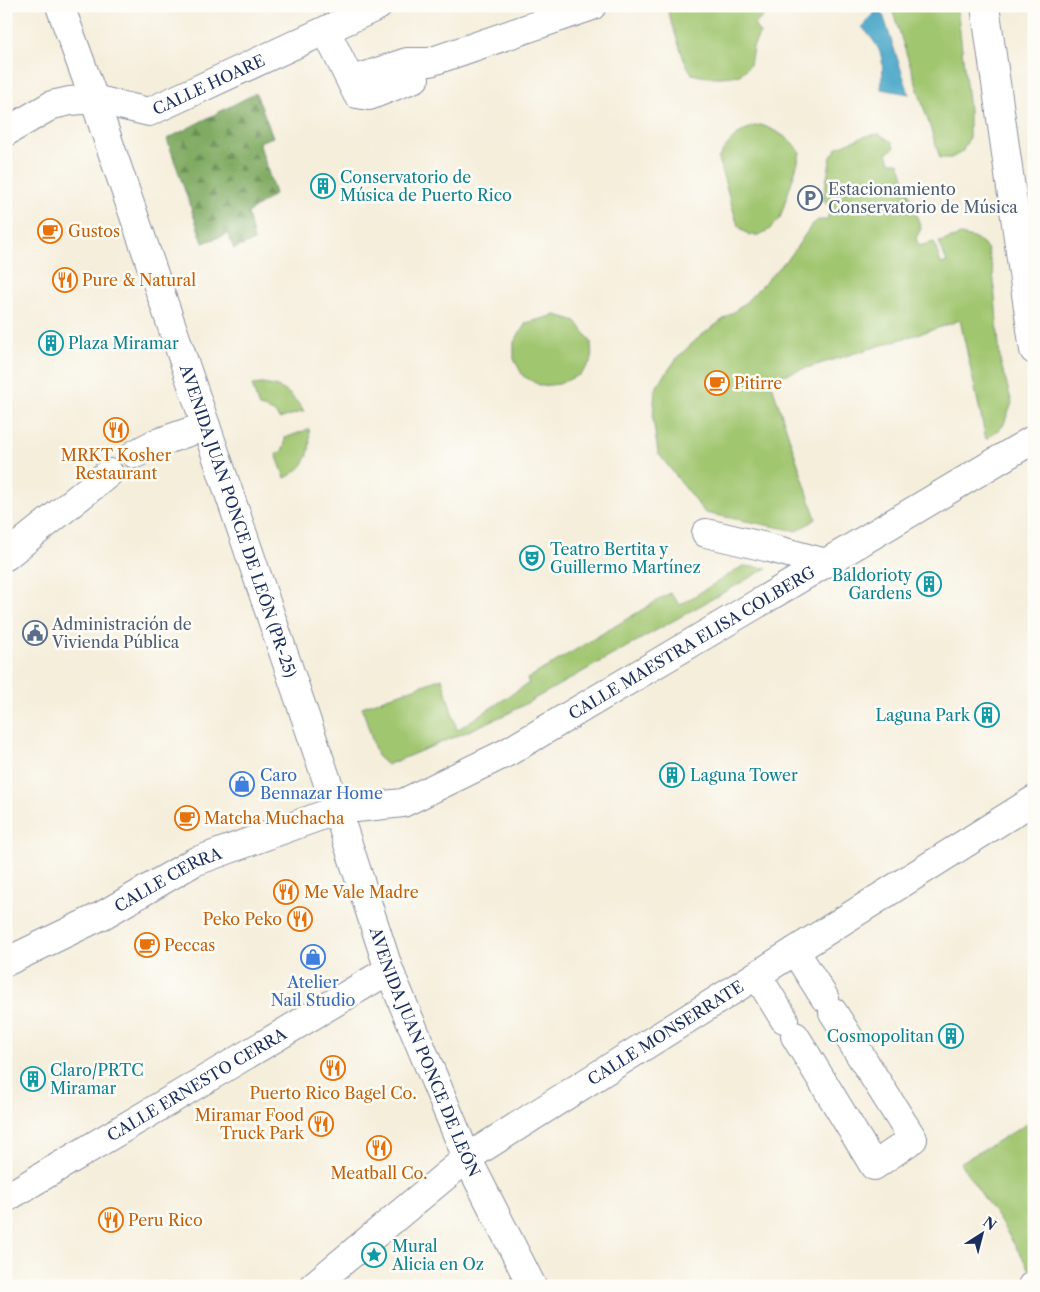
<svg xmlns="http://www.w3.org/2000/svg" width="1040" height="1292" font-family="'Libre Caslon Text',serif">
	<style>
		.green { fill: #a1c670; stroke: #5e7a67 }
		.forest { fill: url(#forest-firs); stroke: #4e6d60 }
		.water { fill: #49a7c8; stroke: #326b93 }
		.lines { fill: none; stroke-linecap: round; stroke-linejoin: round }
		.minor-casing { stroke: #888e9c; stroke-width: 30 }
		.major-casing { stroke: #888e9c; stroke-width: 30 }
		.minor { stroke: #fff; stroke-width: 28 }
		.major { stroke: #fff; stroke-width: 28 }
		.labels { text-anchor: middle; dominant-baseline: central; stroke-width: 5; stroke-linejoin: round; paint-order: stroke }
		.street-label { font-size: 16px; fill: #1b2f5e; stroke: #fdfcf7 }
		.culture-label { font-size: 16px; fill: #0d838f; stroke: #fdfcf7; text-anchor: start }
		.service-label { font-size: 16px; fill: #4e5e75; stroke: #fdfcf7; text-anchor: start }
		.food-label { font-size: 16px; fill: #c56008; stroke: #fdfcf7; text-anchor: start }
		.shop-label { font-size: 16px; fill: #366cbe; stroke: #fdfcf7; text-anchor: start }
	</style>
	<defs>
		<pattern id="forest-firs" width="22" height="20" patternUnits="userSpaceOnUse" patternTransform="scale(1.25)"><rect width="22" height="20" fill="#80ab62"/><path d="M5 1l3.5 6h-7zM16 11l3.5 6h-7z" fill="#688c54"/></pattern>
	</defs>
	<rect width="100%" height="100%" fill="#fdfcf7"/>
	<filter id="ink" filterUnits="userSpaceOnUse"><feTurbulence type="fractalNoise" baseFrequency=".02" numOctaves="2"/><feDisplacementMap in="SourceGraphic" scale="10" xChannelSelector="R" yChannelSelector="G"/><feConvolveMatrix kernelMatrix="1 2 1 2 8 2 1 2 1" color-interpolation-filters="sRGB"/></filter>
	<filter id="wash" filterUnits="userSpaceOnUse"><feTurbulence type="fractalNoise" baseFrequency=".0096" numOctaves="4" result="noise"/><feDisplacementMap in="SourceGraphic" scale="20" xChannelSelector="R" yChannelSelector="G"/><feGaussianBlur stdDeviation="1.12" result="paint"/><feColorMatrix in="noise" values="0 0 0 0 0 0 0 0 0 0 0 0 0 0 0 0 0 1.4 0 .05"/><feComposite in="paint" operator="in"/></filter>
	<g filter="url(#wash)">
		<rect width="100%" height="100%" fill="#f5eedb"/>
		<g class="green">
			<path d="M666 6H774L754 25 760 33 753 47 750 65 740 75C722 77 710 79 692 74L684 60Z"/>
			<path d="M891 6H957L969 110V138L962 152 951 158H940Z"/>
			<path d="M761 125C775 130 792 139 800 152L798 162 780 218 770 229 759 235H749L738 226 718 159C727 142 742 127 761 125Z"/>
			<path d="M879 134 892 142 894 148 887 153 890 162H899L921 229 916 238 919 246 934 242 941 264 947 262 939 242 961 235 977 239 987 248 993 271 1000 360 1012 403 1003 426 986 439 960 320 941 327 770 379 816 519 797 531 705 513 658 453 653 419 655 389 677 358 698 338 744 304 792 254 811 226 818 220H827L830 209 823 199 831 157 838 147 865 136Z"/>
			<path d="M556 315 576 321 591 342 592 360 581 374 559 384 541 386 523 376 514 359V342L526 323Z"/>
			<path d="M262 384C286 387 290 393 304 411L279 419C276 411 267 409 259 407L252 385Z"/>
			<path d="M309 429C312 453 307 467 285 478L276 454C285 451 285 445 285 438Z"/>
			<path d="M743 566 767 568 511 712 457 736 387 765 377 756 362 707 442 678 457 730 529 683 527 679 670 593 680 605Z"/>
			<path d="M1034 1120V1268L1030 1270 998 1218 960 1163Z"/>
		</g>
		<path class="forest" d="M256 93 273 137 259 142 275 194 248 213 254 241 234 249 228 234 203 243 167 139Z"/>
		<path class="water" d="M880 6 909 94 881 89C885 58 883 50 862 27Z"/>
	</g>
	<g filter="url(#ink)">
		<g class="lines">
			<defs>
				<g id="minor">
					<path d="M985 6 1034 350"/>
					<path d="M326 31 357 94 369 96 415 78"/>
					<path d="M351 81 407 62H430L592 6"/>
					<path id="s1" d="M6 132 52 105 70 101 94 99 149 112 378 6"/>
					<path d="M135 454 154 444 206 426"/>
					<path d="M706 533 770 548 826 563"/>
					<path d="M6 556 109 473"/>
					<path d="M795 951 824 997"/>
					<path id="s2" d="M6 962 103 915 194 862 337 810 403 803 508 752 1034 439"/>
					<path d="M757 975 784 1019"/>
					<path d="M795 1036 874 1166 913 1139 833 1012"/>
					<path id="s3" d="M6 1198 389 970"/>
					<path id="s4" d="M313 1286 467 1158 1034 800"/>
					<path d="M1032 1286 1034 1285"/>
				</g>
				<g id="major">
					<path id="s5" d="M60 6 94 99 206 426 337 810 389 970 467 1158 532 1286"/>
				</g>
			</defs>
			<use href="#minor" class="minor-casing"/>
			<use href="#major" class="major-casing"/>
			<use href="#minor" class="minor"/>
			<use href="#major" class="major"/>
		</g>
	</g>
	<defs>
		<symbol id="building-ring" viewBox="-11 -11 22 22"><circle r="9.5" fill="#fdfcf7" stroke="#0f9aa8" stroke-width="1.5"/><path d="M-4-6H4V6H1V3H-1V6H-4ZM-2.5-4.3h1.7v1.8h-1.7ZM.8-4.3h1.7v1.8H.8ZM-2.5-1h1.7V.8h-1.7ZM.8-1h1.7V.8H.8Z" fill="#0f9aa8"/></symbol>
		<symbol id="parking-ring" viewBox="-11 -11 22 22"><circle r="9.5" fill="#fdfcf7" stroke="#5c6f8a" stroke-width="1.5"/><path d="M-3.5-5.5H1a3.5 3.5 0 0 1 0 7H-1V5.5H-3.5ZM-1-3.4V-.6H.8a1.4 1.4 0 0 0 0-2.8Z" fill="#5c6f8a"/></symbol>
		<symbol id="cafe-ring" viewBox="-11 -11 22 22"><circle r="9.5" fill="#fdfcf7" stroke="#e8710a" stroke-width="1.5"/><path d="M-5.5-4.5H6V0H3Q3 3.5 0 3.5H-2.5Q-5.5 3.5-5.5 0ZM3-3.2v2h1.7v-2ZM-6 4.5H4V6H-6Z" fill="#e8710a"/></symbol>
		<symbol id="restaurant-ring" viewBox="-11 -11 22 22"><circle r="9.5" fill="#fdfcf7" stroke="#e8710a" stroke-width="1.5"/><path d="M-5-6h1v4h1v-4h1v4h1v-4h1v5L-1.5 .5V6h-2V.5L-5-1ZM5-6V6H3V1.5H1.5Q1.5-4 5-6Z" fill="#e8710a"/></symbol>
		<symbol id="theatre-ring" viewBox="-11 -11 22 22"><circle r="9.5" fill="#fdfcf7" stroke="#0f9aa8" stroke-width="1.5"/><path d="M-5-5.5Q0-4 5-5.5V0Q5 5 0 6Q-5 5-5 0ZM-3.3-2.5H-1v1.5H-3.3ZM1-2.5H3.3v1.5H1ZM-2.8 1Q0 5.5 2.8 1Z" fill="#0f9aa8"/></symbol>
		<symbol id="civic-ring" viewBox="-11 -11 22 22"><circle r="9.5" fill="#fdfcf7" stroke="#5c6f8a" stroke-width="1.5"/><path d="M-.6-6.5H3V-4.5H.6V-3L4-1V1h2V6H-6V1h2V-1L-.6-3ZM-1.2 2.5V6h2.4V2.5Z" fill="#5c6f8a"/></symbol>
		<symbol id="shop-ring" viewBox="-11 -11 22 22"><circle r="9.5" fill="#fdfcf7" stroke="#3f7fe0" stroke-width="1.5"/><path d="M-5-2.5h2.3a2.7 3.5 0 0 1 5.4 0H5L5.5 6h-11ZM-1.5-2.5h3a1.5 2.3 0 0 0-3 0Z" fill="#3f7fe0"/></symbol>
		<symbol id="sight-ring" viewBox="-11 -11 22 22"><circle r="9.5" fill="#fdfcf7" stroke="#0f9aa8" stroke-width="1.5"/><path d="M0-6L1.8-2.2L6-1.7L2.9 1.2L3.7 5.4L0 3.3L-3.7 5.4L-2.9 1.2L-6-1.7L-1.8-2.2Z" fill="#0f9aa8"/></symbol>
	</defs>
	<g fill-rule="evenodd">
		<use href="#building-ring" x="309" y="172" width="28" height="28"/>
		<use href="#parking-ring" x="796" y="184" width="28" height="28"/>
		<use href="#cafe-ring" x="36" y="217" width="28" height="28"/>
		<use href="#restaurant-ring" x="51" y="266" width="28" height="28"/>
		<use href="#building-ring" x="37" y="329" width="28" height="28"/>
		<use href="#cafe-ring" x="703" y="369" width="28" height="28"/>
		<use href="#restaurant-ring" x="102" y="416" width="28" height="28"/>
		<use href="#theatre-ring" x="518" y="544" width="28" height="28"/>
		<use href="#building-ring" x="915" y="570" width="28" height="28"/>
		<use href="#civic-ring" x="21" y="619" width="28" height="28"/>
		<use href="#building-ring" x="973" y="701" width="28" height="28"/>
		<use href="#building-ring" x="658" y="761" width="28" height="28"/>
		<use href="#shop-ring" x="228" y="770" width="28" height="28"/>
		<use href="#cafe-ring" x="173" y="804" width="28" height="28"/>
		<use href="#restaurant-ring" x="272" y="878" width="28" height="28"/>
		<use href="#restaurant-ring" x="286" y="905" width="28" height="28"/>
		<use href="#cafe-ring" x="133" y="931" width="28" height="28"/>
		<use href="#shop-ring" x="299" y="943" width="28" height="28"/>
		<use href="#building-ring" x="937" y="1022" width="28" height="28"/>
		<use href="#restaurant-ring" x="319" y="1054" width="28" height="28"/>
		<use href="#building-ring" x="19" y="1065" width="28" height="28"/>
		<use href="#restaurant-ring" x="307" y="1110" width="28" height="28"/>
		<use href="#restaurant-ring" x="365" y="1134" width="28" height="28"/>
		<use href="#restaurant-ring" x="97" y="1206" width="28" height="28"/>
		<use href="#sight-ring" x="360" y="1241" width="28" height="28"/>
	</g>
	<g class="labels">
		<g class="street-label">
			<text stroke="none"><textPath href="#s1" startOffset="218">CALLE HOARE</textPath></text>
			<text stroke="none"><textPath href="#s5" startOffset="545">AVENIDA JUAN PONCE DE LEÓN (PR-25)</textPath></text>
			<text stroke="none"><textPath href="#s2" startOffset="762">CALLE MAESTRA ELISA COLBERG</textPath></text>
			<text stroke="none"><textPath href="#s2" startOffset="182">CALLE CERRA</textPath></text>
			<text stroke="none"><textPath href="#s4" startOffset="435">CALLE MONSERRATE</textPath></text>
			<text stroke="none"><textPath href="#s5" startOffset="1108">AVENIDA JUAN PONCE DE LEÓN</textPath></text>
			<text stroke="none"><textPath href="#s3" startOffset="222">CALLE ERNESTO CERRA</textPath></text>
		</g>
		<g class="culture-label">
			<text x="340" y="177">Conservatorio de<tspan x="340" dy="18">Música de Puerto Rico</tspan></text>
			<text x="68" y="343">Plaza Miramar</text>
			<text x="550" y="549">Teatro Bertita y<tspan x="550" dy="18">Guillermo Martínez</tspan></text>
			<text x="912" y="575" text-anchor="end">Baldorioty<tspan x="912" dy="18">Gardens</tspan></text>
			<text x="970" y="715" text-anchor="end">Laguna Park</text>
			<text x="690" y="775">Laguna Tower</text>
			<text x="934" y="1036" text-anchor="end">Cosmopolitan</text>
			<text x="50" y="1070">Claro/PRTC<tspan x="50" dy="18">Miramar</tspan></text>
			<text x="392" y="1246">Mural<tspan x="392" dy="18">Alicia en Oz</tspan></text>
		</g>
		<g class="service-label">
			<text x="828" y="189">Estacionamiento<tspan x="828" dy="18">Conservatorio de Música</tspan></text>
			<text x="52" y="624">Administración de<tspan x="52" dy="18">Vivienda Pública</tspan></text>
		</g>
		<g class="food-label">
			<text x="68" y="231">Gustos</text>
			<text x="82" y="280">Pure &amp; Natural</text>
			<text x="734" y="383">Pitirre</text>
			<text x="116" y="455" text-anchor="middle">MRKT Kosher<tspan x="116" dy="18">Restaurant</tspan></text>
			<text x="204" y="818">Matcha Muchacha</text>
			<text x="304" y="892">Me Vale Madre</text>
			<text x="282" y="919" text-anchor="end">Peko Peko</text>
			<text x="164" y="945">Peccas</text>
			<text x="333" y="1093" text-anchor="middle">Puerto Rico Bagel Co.</text>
			<text x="304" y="1115" text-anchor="end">Miramar Food<tspan x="304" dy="18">Truck Park</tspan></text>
			<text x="379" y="1173" text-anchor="middle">Meatball Co.</text>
			<text x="128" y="1220">Peru Rico</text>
		</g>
		<g class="shop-label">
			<text x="260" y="775">Caro<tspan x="260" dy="18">Bennazar Home</tspan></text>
			<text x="313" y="982" text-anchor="middle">Atelier<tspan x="313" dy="18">Nail Studio</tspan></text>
		</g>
	</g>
	<rect width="1040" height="1292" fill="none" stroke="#fdfcf7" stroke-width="25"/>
	<g transform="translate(982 1234) rotate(36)" stroke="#fdfcf7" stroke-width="4" paint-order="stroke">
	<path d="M0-4L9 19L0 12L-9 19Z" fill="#1b2f5e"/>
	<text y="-8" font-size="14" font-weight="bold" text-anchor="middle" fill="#1b2f5e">N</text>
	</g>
</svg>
